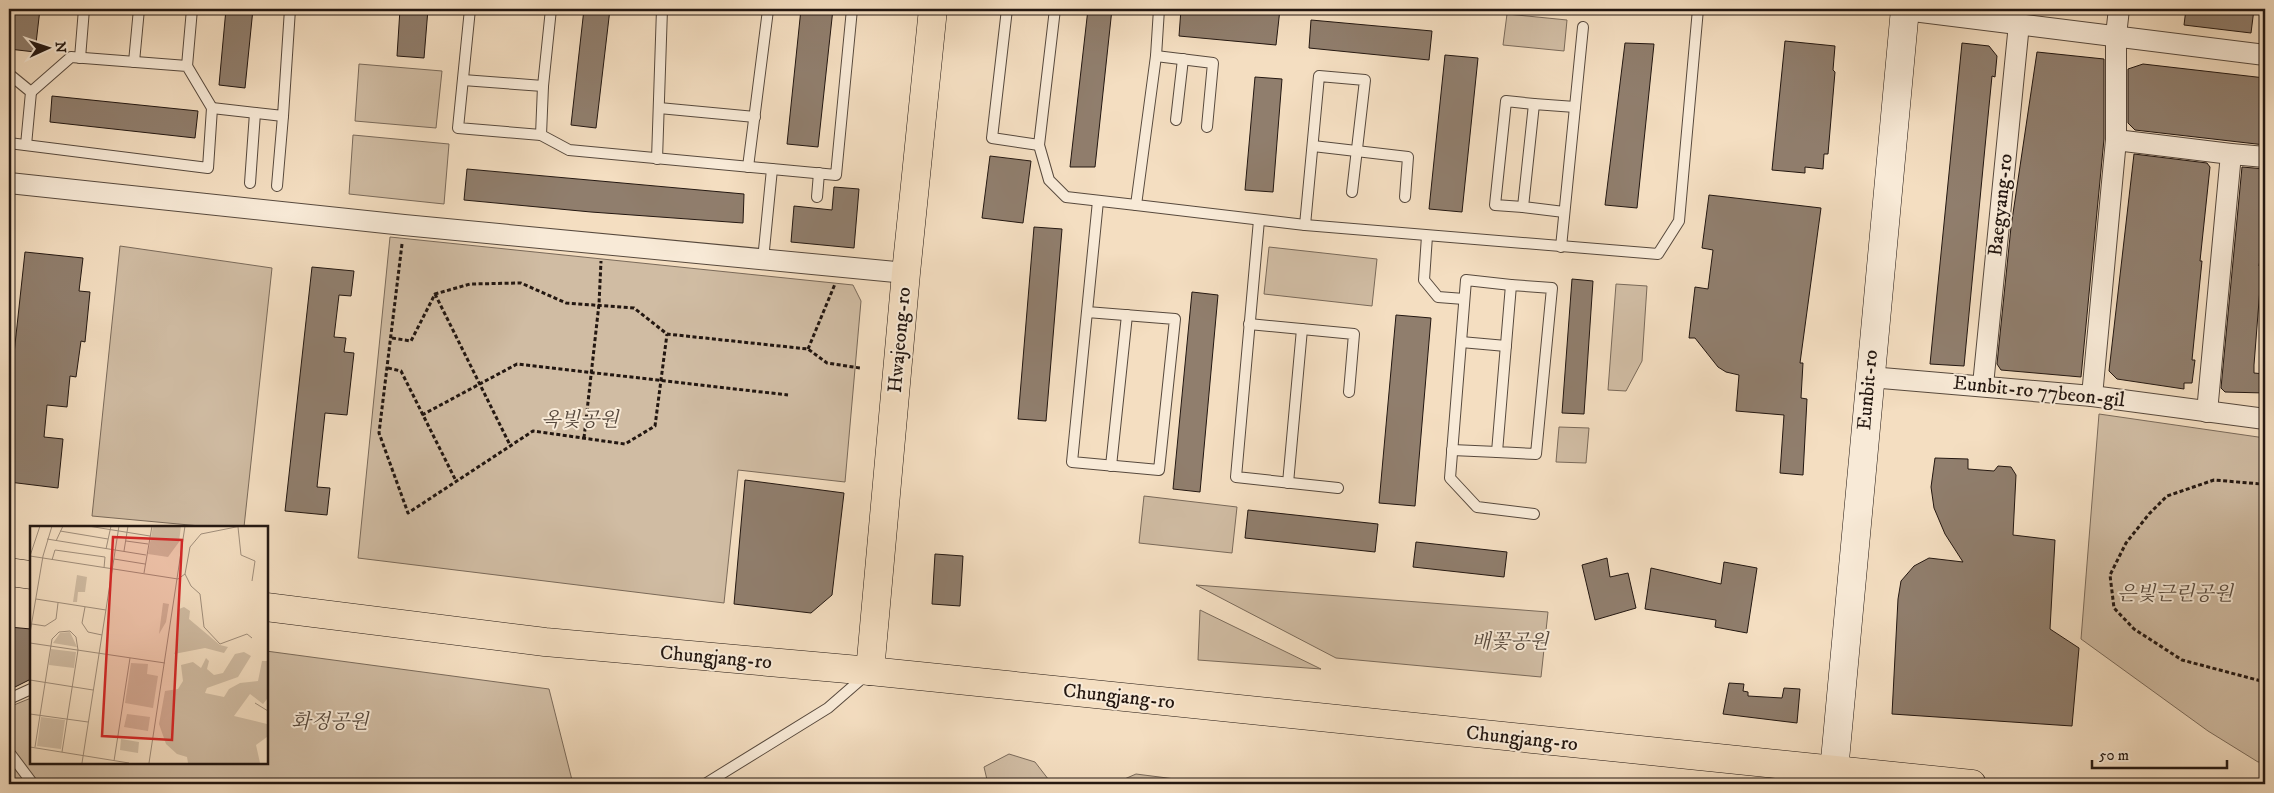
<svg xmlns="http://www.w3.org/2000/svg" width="2274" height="793" font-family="'IM FELL DW Pica','Noto Serif KR',serif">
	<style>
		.green { fill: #d0bca3; stroke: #7a6a5a }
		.building { fill: #907e6d; stroke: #231711 }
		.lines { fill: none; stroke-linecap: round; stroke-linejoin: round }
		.service-casing { stroke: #57493d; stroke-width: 12 }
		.minor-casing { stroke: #57493d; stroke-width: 22 }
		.secondary-casing { stroke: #231711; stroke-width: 29 }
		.primary-casing { stroke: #231711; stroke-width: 29 }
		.path { stroke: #231711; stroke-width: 3; stroke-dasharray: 4 2.5; stroke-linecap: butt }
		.service { stroke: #f8ead7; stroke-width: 10 }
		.minor { stroke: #f8ead7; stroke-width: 20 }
		.secondary { stroke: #f8ead7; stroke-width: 28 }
		.primary { stroke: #f4dec1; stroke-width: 28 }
		.labels { text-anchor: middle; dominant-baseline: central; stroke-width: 4; stroke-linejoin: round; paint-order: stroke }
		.street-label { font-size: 20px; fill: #231711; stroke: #f8ead7 }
		.park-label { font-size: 20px; font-style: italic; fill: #57493d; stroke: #f8ead7 }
		.inset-road { fill: none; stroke: #a08e7b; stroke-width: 1 }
		.view { fill: #d62828; fill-opacity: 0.15; stroke: #d62828; stroke-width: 2.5 }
		.inset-edge { fill: none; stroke: #231711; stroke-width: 2.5 }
	</style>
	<rect width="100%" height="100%" fill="#f4dec1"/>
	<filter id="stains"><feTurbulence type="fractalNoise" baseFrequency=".004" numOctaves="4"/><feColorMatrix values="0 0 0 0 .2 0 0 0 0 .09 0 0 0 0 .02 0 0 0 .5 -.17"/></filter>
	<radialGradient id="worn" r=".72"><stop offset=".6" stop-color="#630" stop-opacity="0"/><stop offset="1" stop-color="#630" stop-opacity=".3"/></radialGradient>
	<g class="green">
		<path d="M1507 14 1567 20 1564 51 1503 45Z"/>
		<path d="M359 64 442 71 436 128 355 121Z"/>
		<path d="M353 135 449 144 444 204 349 194Z"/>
		<path d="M390 237 853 285 861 301 845 482 738 470 724 603 358 558Z"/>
		<path d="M120 246 272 268 244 527H211L92 516Z"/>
		<path d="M1269 247 1377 259 1372 306 1264 294Z"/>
		<path d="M1616 284 1647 286 1642 361 1626 391 1608 390Z"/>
		<path d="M2099 414 2265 438V762H2258L2208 731 2081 639Z"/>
		<path d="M1559 427 1589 428 1586 463 1556 462Z"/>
		<path d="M1144 496 1237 507 1232 553 1139 543Z"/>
		<path d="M1196 585 1548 612 1541 677 1336 658Z"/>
		<path d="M1200 610 1321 669 1198 660Z"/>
		<path d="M266 651 549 689 573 784H9V707L31 698V762H266Z"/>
		<path d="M1009 754 1035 762 1052 784H988L984 767Z"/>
		<path d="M1136 774 1214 784H1113Z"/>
	</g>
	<g class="building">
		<path d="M13 9H40L35 52 9 49Z"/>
		<path d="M226 9H253L245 88 219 85Z"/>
		<path d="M400 9H428L424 58 397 56Z"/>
		<path d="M584 9H610L596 128 571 125Z"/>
		<path d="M801 9H833L818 147 787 144Z"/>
		<path d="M1088 9H1112L1095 167H1070Z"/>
		<path d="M1181 9H1280L1276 45 1179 36Z"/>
		<path d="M2186 9H2254L2251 33 2184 25Z"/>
		<path d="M1311 20 1432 31 1429 60 1309 48Z"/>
		<path d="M1785 41 1835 46 1833 70 1835 72 1828 154H1824L1823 169 1805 167V173L1772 170Z"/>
		<path d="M1625 43 1654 44 1637 208 1605 205Z"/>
		<path d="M1962 43 1989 46 1997 56 1995 77 1992 76 1985 147 1964 366 1930 364Z"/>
		<path d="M2037 52 2104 59V139L2081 377 2001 370 1997 364 2011 227Z"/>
		<path d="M1445 55 1478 58 1462 212 1429 209Z"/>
		<path d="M2143 64 2265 78V145L2135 130 2128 123V69Z"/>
		<path d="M1255 77 1282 79 1273 192 1245 190Z"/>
		<path d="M52 96 198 111 195 138 50 122Z"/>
		<path d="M2134 154 2207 163 2210 167 2200 261H2202L2192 360H2195L2192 383H2184V389L2117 379 2109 371Z"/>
		<path d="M990 156 1031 161 1023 223 982 218Z"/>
		<path d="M2242 167 2265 169V224L2259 266H2261L2260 288 2254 365V373L2265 374V393L2225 392 2221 388Z"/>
		<path d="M467 169 744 194 743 223 591 212 464 200Z"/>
		<path d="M834 187 859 189 854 248 791 242 794 206 832 210Z"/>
		<path d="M1709 195 1821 208 1800 363H1803L1801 398 1807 399 1803 475 1780 473 1784 415 1736 411 1739 375 1726 372 1718 367 1695 338H1689L1695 287 1708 289 1713 250 1702 248Z"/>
		<path d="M1034 227 1062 229 1046 421 1018 419Z"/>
		<path d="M25 252 83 258 79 291 90 292 85 342 81 341 76 377 70 376 67 407 47 405 44 437 63 439 58 488 9 482V400Z"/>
		<path d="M312 267 354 271 351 296 339 295 334 337 346 338 344 352 354 353 347 415 325 413 317 487 330 488 327 515 285 511Z"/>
		<path d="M1572 279 1593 281 1584 414 1562 413Z"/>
		<path d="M1192 292 1218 295 1200 492 1173 489Z"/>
		<path d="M1396 315 1431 318 1415 506 1379 503Z"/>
		<path d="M1935 458 1968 459V469L1994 471 1998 466 2011 467 2016 475 2013 535 2055 540 2050 629 2079 648 2072 726 1892 714 1898 599 1901 581 1914 566 1929 558 1963 562 1945 534 1934 508 1931 487Z"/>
		<path d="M745 480 844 493 832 595 811 613 734 604Z"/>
		<path d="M1248 510 1378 524 1375 552 1245 538Z"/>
		<path d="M1416 542 1507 552 1504 577 1413 567Z"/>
		<path d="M935 554 963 556 960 606 932 604Z"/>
		<path d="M1607 558 1610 577 1628 573 1636 608 1595 620 1582 565Z"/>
		<path d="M1724 562 1757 568 1747 633 1715 627 1716 620 1645 609 1651 568 1721 584Z"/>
		<path d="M9 627 31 629V679L9 690Z"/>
		<path d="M1729 683 1744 684 1743 691 1748 692V696L1782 698 1784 688 1800 689 1797 723 1723 714Z"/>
	</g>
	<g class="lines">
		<defs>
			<g id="service">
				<path d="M470 9 458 128 541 135"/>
				<path d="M551 9 543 86 541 135 569 150 772 169 763 260"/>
				<path d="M1007 9 992 138 1039 145"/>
				<path d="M1055 9 1039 145 1049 180 1066 197 1136 205"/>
				<path d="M1159 9 1156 56 1136 205 1305 225 1658 254 1679 221 1698 9"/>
				<path d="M1156 56 1213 63 1207 127"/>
				<path d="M80 58 84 9"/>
				<path d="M134 62 139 9"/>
				<path d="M187 66 192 9"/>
				<path d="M9 74 31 92 26 145"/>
				<path d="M463 80 543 86"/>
				<path d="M212 108 283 116 290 9"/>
				<path d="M659 108 755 117"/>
				<path d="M1176 120 1183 59"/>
				<path d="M9 143 208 168 212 108 187 66 71 57 31 92"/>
				<path d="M1313 146 1408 157 1405 197"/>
				<path d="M657 159 662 9"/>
				<path d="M748 167 768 10"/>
				<path d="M772 169 836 175 852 9"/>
				<path d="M250 183 255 113"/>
				<path d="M277 186 283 116"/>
				<path d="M817 197 819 173"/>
				<path d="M1523 207 1495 205 1506 101 1534 104"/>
				<path d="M1564 212 1523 207 1534 104 1575 107"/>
				<path d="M1259 220 1236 477 1338 488"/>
				<path d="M1305 225 1319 76 1365 80 1352 192"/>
				<path d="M1427 236 1424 280 1438 297 1464 299"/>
				<path d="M1561 247 1583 27"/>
				<path d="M1511 285 1552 288 1536 454 1497 452Z"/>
				<path d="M1511 285 1466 280 1450 478 1477 507 1534 514"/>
				<path d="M1087 312 1175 319 1159 470 1072 462 1098 201"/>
				<path d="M1249 324 1354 334 1349 392"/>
				<path d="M1461 342 1506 346"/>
				<path d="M1452 450 1497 452"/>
				<path d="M1111 466 1127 315"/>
				<path d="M1288 483 1302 329"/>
				<path d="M9 699 31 689"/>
				<path d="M9 752 33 784"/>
				<path d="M705 784 828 708 866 675"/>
			</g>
			<g id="minor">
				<path d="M1905 10 2265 55"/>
				<path d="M2116 140 2231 154 2265 157"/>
				<path d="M9 183 404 225 906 273"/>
				<path d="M1870 377 2092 396 2265 419"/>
				<path d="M1983 385 2019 24"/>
				<path d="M2092 396 2116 140V35L2119 9"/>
				<path d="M2207 412 2231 154"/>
			</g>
			<path id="secondary" d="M1834 771 1905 9"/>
			<g id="primary">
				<path d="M9 572 31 575"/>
				<path d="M266 607 545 642 870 671 1972 784"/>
				<path d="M870 671 906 273 933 9"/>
			</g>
		</defs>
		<use href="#service" class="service-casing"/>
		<use href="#minor" class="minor-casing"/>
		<use href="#secondary" class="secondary-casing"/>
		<use href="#primary" class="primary-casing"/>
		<g class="path">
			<path d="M402 244 379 433 408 513 533 431 625 444 655 426 667 334"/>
			<path d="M435 294 510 445"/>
			<path d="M392 338 411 341 435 294 470 284 521 283 566 303 634 308 667 334 808 349 827 363 860 368"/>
			<path d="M808 349 835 284"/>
			<path d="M388 368 401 371 456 481"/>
			<path d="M422 415 517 364 788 395"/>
			<path d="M584 438 599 304 601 261"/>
			<path d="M2265 487 2261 484 2214 480 2167 496 2149 514 2126 543 2110 575 2114 608 2134 629 2182 660 2265 682"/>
		</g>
		<use href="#service" class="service"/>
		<use href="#minor" class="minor"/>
		<use href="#secondary" class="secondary"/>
		<use href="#primary" class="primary"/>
	</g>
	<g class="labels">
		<g class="street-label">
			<text transform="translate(2001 205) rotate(-84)">Baegyang-ro</text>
			<text transform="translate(900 340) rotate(-85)">Hwajeong-ro</text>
			<text transform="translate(1868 390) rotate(-85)">Eunbit-ro</text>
			<text transform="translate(2039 392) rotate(6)">Eunbit-ro 77beon-gil</text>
			<text transform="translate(716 658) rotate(5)">Chungjang-ro</text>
			<text transform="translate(1119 697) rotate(6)">Chungjang-ro</text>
			<text transform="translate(1522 739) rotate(6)">Chungjang-ro</text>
		</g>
		<g class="park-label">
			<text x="580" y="420">옥빛공원</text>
			<text x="2175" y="594">은빛근린공원</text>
			<text x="1510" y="642">배꽃공원</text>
			<text x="330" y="722">화정공원</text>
		</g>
	</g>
	<g transform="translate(30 526)">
		<rect width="238" height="238" fill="#f4dec1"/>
		<path d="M123 0H151L149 16 138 31 118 28ZM47 49 57 51 55 66H48L47 76H43ZM133 77 139 78 136 96 129 108ZM154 81 160 85 159 93 190 119 198 121 194 127 175 122 144 128 148 120 149 83ZM40 106 47 121 23 117 30 107ZM21 123 46 126 44 142 19 139ZM214 126 221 130 208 151 177 162 175 167 194 171 199 163 210 157 228 155 232 135H237V130V173L233 178 220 168 204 190 237 198V211L226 219 230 237H158L157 231 147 228 136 218 129 198 135 165 148 163 153 155 151 139 163 136 171 142 176 132 179 135 177 143 184 149 193 147 205 128ZM101 137 118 138 117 148 128 150 123 182 95 177ZM97 188 120 191 118 205 94 201ZM11 191 35 194 31 223 7 220ZM91 213 109 216 108 227 90 224Z" fill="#d0bca3"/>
		<path class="inset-road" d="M58 0 120 10M208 1 211 29 225 35 222 55M30 5 78 13M17 13 116 29M26 15 33 0M96 15 118 18M76 23 81 0M94 25 98 0M0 30 10 0M0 30 148 53M84 33 115 38M22 34 25 24 75 31 74 42M114 47 122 0M155 48 161 60 170 68 174 101 190 118 217 108 222 112M148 53 155 48 160 21 171 8 211 0M6 73 76 84M55 81 52 97 58 106 72 109M2 98 15 100 26 93 28 77M0 107 13 30 22 0M0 117 135 137M0 154 63 164M225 177 238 185M0 188 58 196M0 221 99 237M5 221 22 113 29 106 40 105 46 111 48 124 32 226M84 235 100 132M52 237 89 0M119 237 155 0"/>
		<path class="view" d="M83 11 152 14 142 214 72 210Z"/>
		<rect width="238" height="238" class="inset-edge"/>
	</g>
	<rect width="2274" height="793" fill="none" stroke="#f4dec1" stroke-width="30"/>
	<rect x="10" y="10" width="2254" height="773" fill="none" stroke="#231711" stroke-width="2.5"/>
	<rect x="15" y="15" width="2244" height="763" fill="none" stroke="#231711"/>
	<g transform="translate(48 48) rotate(87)" stroke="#f8ead7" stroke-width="4" paint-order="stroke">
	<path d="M0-4L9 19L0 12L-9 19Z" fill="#231711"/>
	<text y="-8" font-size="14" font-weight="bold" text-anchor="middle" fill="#231711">N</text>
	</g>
	<path d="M2092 760v8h135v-8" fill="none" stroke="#231711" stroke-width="2.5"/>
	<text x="2099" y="760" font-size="15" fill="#231711" stroke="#f8ead7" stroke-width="4" paint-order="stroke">50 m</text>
	<rect width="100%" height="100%" filter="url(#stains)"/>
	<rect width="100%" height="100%" fill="url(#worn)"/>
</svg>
